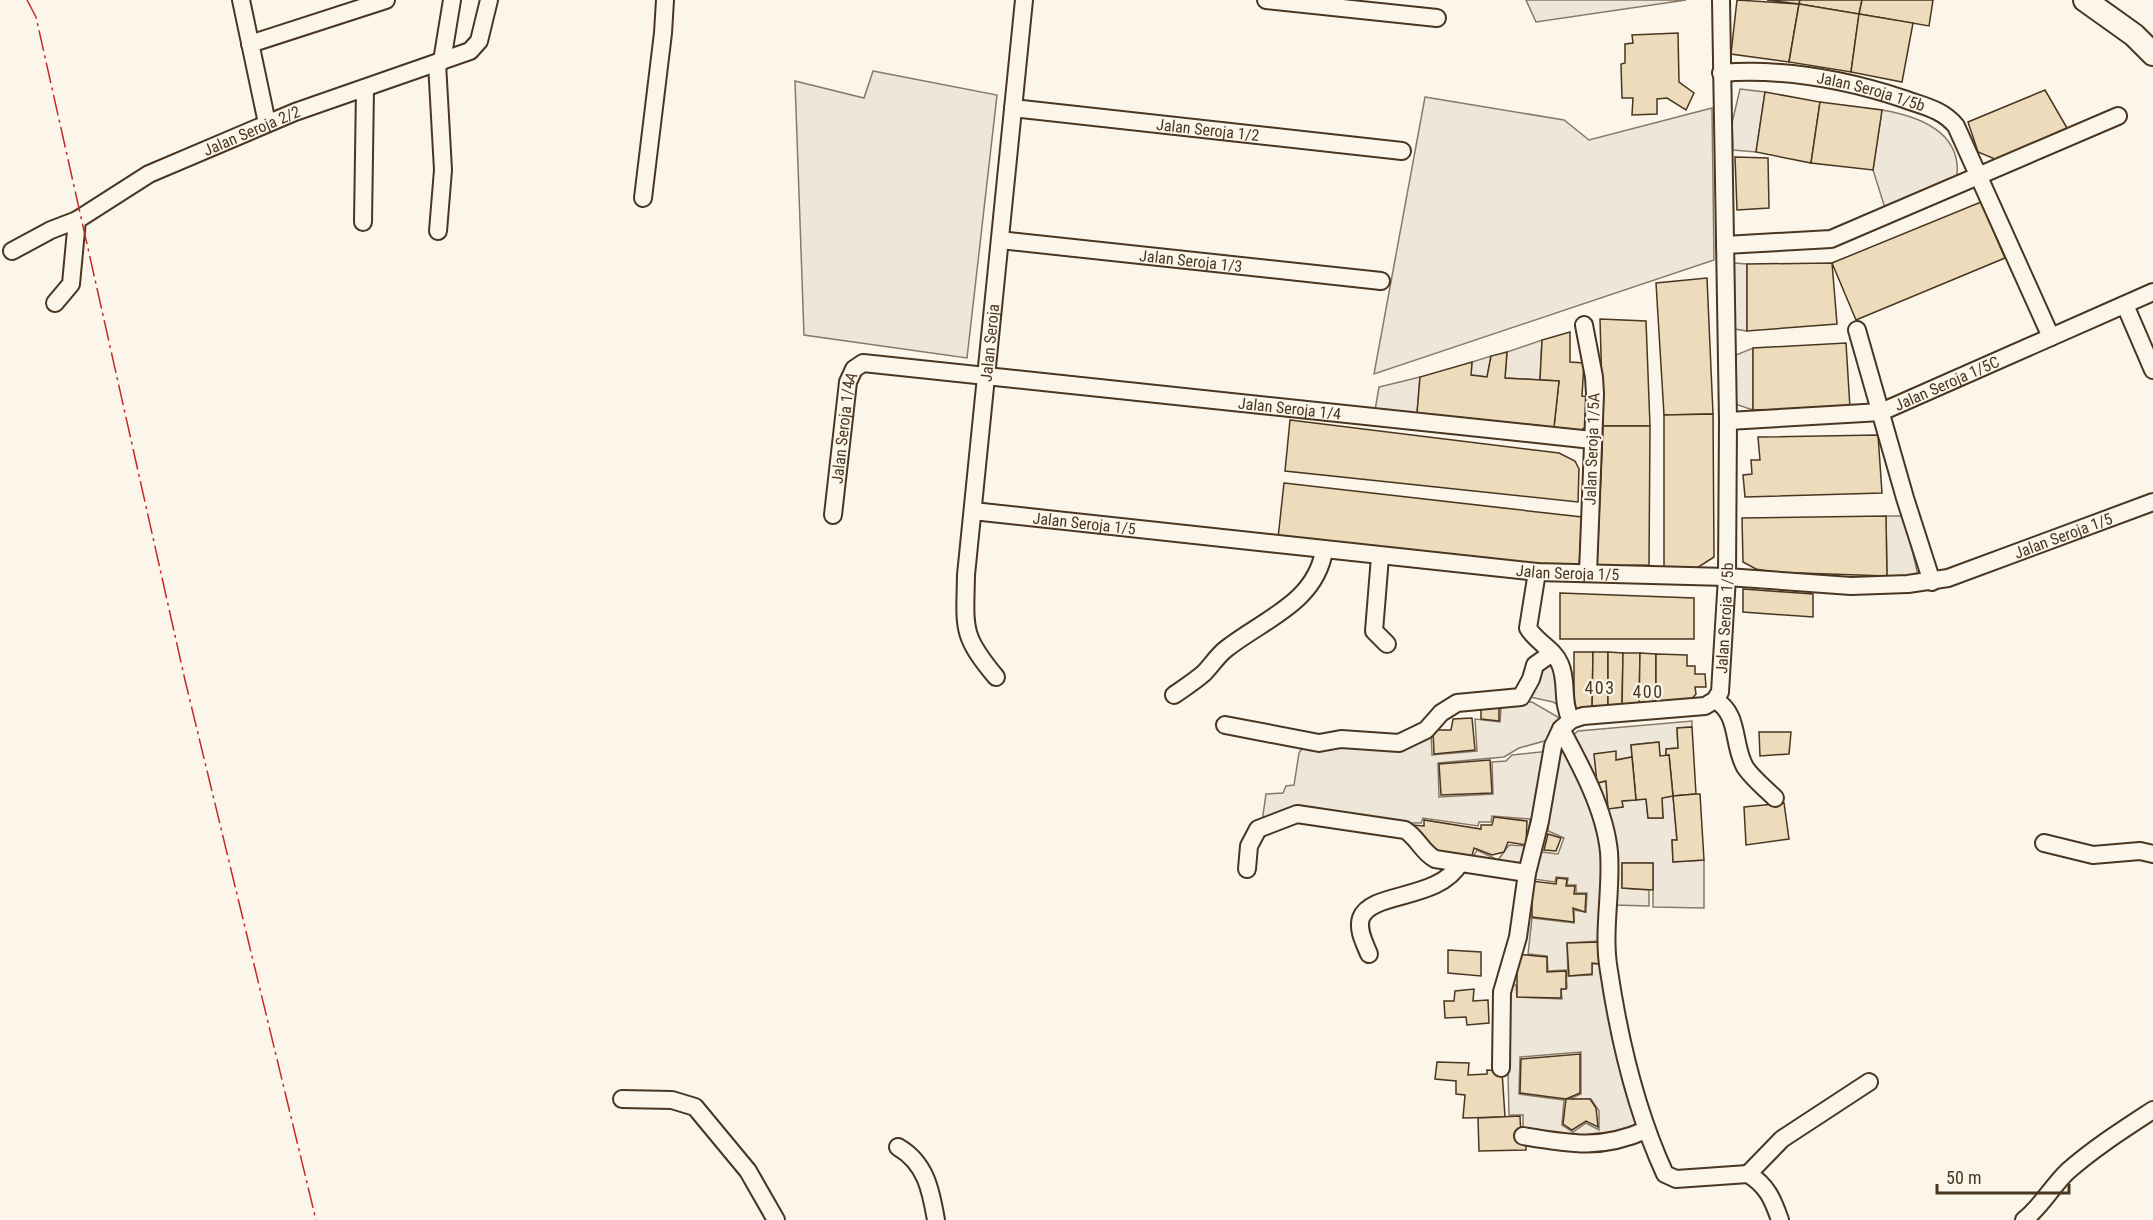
<svg xmlns="http://www.w3.org/2000/svg" width="2153" height="1220" font-family="'Roboto Condensed',sans-serif">
	<style>
		.green { fill: #ede6d9; stroke: #887966; stroke-width: 1.5; fill-rule: evenodd }
		.building { fill: #ecdcbc; stroke: #4a3520; stroke-width: 1.5 }
		.lines { fill: none; stroke-linecap: round; stroke-linejoin: round }
		.street-casing { stroke: #4a3520; stroke-width: 20 }
		.secondary-casing { stroke: #4a3520; stroke-width: 26 }
		.street { stroke: #fbf6e9; stroke-width: 16 }
		.secondary { stroke: #fbf6e9; stroke-width: 22 }
		.power { stroke: #c62828; stroke-width: 1.5; stroke-dasharray: 21 4.5 3 4.5; stroke-linecap: butt }
		.labels { text-anchor: middle; dominant-baseline: central; stroke-width: 4.5; stroke-linejoin: round; paint-order: stroke }
		.street-label { font-size: 16px; fill: #4a3520; stroke: #fbf6e9 }
		.neighbourhood-label { font-size: 18px; letter-spacing: 1.5px; fill: #4a3520; stroke: #fbf6e9 }
	</style>
	<rect width="100%" height="100%" fill="#fbf6e9"/>
	<g class="green">
		<path d="M1526 0H1686L1536 22Z"/>
		<path d="M873 71 997 95 967 358 804 335 795 81 864 98Z"/>
		<path d="M1740 89 1765 92 1756 152 1733 150 1732 123Z"/>
		<path d="M1425 97 1564 120 1589 140 1712 108 1714 260 1374 374Z"/>
		<path d="M1882 110C1917 116 1961 131 1957 175L1948 181 1885 208 1873 170Z"/>
		<path d="M1734 263 1747 264V331L1735 329Z"/>
		<path d="M1542 340 1540 380 1505 378 1507 352Z"/>
		<path d="M1753 348V410L1735 404 1736 355Z"/>
		<path d="M1491 356 1487 377 1471 375 1472 362Z"/>
		<path d="M1420 377 1417 413 1375 410 1379 387Z"/>
		<path d="M1886 516H1904L1918 575 1887 576Z"/>
		<path d="M1540 662 1554 664 1562 707 1553 702 1530 697Z"/>
		<path d="M1521 702H1532L1563 720 1548 740 1519 748 1504 757 1438 763 1439 797 1493 794 1492 762 1506 761 1512 755 1550 751 1525 864 1471 861 1477 850 1498 860 1509 845 1527 846 1530 819 1492 816 1491 822H1479L1478 826 1423 818 1421 823H1412L1409 828 1382 823 1262 822 1266 794 1283 793 1286 786 1294 785 1299 753 1303 747 1431 731 1432 755 1477 751 1475 719 1500 722 1501 707Z"/>
		<path d="M1692 721V727L1677 728 1678 748 1666 749V756H1660L1658 742 1631 745 1632 757 1616 760 1598 783 1606 781 1608 808 1623 807 1622 801 1646 799 1648 818H1663L1662 798 1673 796 1677 840H1672L1673 862 1704 860V908L1653 907V863H1622V888L1649 890V906L1614 905V858L1573 735 1578 731Z"/>
		<path d="M1564 742 1605 838 1606 948 1644 1129 1620 1137 1523 1133V1115H1509L1506 985H1516L1517 997 1562 999 1561 990 1567 988 1566 970 1548 971 1547 956 1528 954 1532 918 1574 923V910L1586 912 1587 893H1576V885H1567L1568 878 1556 877 1555 882 1533 879 1542 852 1558 854 1564 838 1548 831 1551 788ZM1600 941 1601 964H1592V975L1568 976 1567 943ZM1581 1052V1094L1569 1099H1591L1599 1111V1130L1586 1123 1573 1132 1562 1125 1564 1100 1519 1094 1520 1057Z"/>
	</g>
	<g class="building">
		<path d="M1737 0 1799 4 1789 62 1731 54Z"/>
		<path d="M1767 0H1800L1799 4Z"/>
		<path d="M1800 0H1862L1859 14 1799 4Z"/>
		<path d="M1862 0H1933L1929 26 1859 14Z"/>
		<path d="M1799 4 1859 14 1851 72 1789 62Z"/>
		<path d="M1859 14 1913 23 1902 82 1851 72Z"/>
		<path d="M1678 33 1679 82 1694 93 1686 110 1667 98 1657 99V114L1632 115 1633 98H1622L1621 64 1625 63V44L1633 43 1632 35Z"/>
		<path d="M2045 90 2067 128 1997 160 1978 152 1968 122Z"/>
		<path d="M1765 92 1820 102 1811 163 1756 152Z"/>
		<path d="M1820 102 1882 110 1873 170 1811 163Z"/>
		<path d="M1735 157 1768 158 1769 208 1737 210Z"/>
		<path d="M1981 202 2005 258 1856 320 1832 263Z"/>
		<path d="M1832 263 1837 324 1747 331V264Z"/>
		<path d="M1707 278 1713 414 1664 415 1656 283Z"/>
		<path d="M1600 319 1646 321 1650 426H1603Z"/>
		<path d="M1570 332V362L1584 363 1582 396 1590 397 1589 424 1580 431 1554 427 1559 381 1540 380 1542 340Z"/>
		<path d="M1846 343 1850 408 1753 410V348Z"/>
		<path d="M1507 352 1505 378 1559 381 1554 427 1417 413 1420 377 1472 362 1471 375 1487 377 1491 356Z"/>
		<path d="M1713 414 1714 557 1697 568 1664 569V415Z"/>
		<path d="M1290 420 1559 453 1575 461 1579 469 1578 502 1285 471Z"/>
		<path d="M1603 426H1650L1649 565 1597 566Z"/>
		<path d="M1878 435 1882 493 1745 497 1743 475 1752 474 1751 460H1760L1758 437Z"/>
		<path d="M1284 483 1582 517 1579 568 1278 538Z"/>
		<path d="M1886 516 1887 576 1772 572 1756 569 1743 562 1742 518Z"/>
		<path d="M1743 589 1813 594V617L1743 612Z"/>
		<path d="M1560 593 1694 598V639H1560Z"/>
		<path d="M1574 652H1593L1592 712 1574 713Z"/>
		<path d="M1593 652H1608V710L1592 712Z"/>
		<path d="M1608 652 1623 653 1622 709 1608 710Z"/>
		<path d="M1623 653H1640L1639 708 1622 709Z"/>
		<path d="M1640 653 1656 654V706L1639 708Z"/>
		<path d="M1656 654 1687 655V666H1695V674H1705L1706 687H1695L1696 694 1687 704 1656 706Z"/>
		<path d="M1481 701 1499 702V721L1481 719Z"/>
		<path d="M1472 718 1475 750 1434 754 1433 730H1451L1453 719Z"/>
		<path d="M1692 727 1696 794 1673 796 1669 755 1666 756V749L1678 748 1677 728Z"/>
		<path d="M1759 732H1791L1789 754 1760 756Z"/>
		<path d="M1659 742 1660 756 1669 755 1673 796 1662 798 1663 818H1648L1646 799 1636 800 1631 745Z"/>
		<path d="M1616 751V760L1632 757 1636 800 1622 801 1623 807 1608 809 1606 781 1597 783 1594 754Z"/>
		<path d="M1490 760 1492 793 1441 795 1439 764Z"/>
		<path d="M1696 794H1700L1704 860 1673 862 1672 840H1677L1673 796Z"/>
		<path d="M1784 803 1789 839 1746 845 1744 807Z"/>
		<path d="M1494 817 1527 821 1526 845 1508 842 1504 852 1492 855 1474 848 1472 856 1427 851 1412 825 1424 826V820L1481 829V825H1492Z"/>
		<path d="M1548 834 1561 838 1556 851 1544 850Z"/>
		<path d="M1622 863H1653V890L1622 888Z"/>
		<path d="M1557 878 1567 879 1566 886H1575L1574 894H1586L1585 912 1573 908 1574 922 1532 917V881L1556 884Z"/>
		<path d="M1600 942 1601 964 1592 963V974L1569 976 1567 943Z"/>
		<path d="M1448 950 1481 952V976L1448 973Z"/>
		<path d="M1517 954 1547 957V972L1566 971V989H1561V998L1517 997Z"/>
		<path d="M1474 989 1473 1001 1488 1000 1489 1023 1467 1025 1466 1017 1445 1018 1444 1001H1454L1455 991Z"/>
		<path d="M1580 1054V1093L1566 1099 1520 1093 1521 1059Z"/>
		<path d="M1437 1062 1469 1063 1468 1075 1487 1074V1070L1502 1071 1505 1117 1463 1118 1465 1095 1456 1094V1081L1435 1079Z"/>
		<path d="M1566 1099H1590L1596 1108 1598 1127 1586 1121 1572 1130 1563 1124Z"/>
		<path d="M1520 1116 1521 1137 1526 1138V1150L1479 1151 1478 1118Z"/>
	</g>
	<g class="lines">
		<defs>
			<g id="street">
				<path d="M241 0 267 123"/>
				<path d="M1266 0 1437 18"/>
				<path d="M250 44 386 0"/>
				<path d="M442 61 452 0"/>
				<path d="M437 63 443 170 438 231"/>
				<path id="s1" d="M1721 73C1784 68 1844 79 1904 99 1923 106 1942 109 1956 126L2051 337"/>
				<path id="s2" d="M1013 108 1402 151"/>
				<path d="M643 198 663 33 665 0"/>
				<path d="M363 222 365 88"/>
				<path id="s3" d="M1000 240 1381 281"/>
				<path d="M1725 245 1831 239 2118 116"/>
				<path d="M12 251 51 230 77 220"/>
				<path id="s4" d="M55 303 71 284 77 220 149 174 295 112 470 51 479 41 489 0"/>
				<path d="M2125 305 2153 370"/>
				<path d="M1584 325 1594 377 1595 394 1588 573"/>
				<path d="M1857 330 1905 498 1932 582"/>
				<path id="s5" d="M1728 421 1881 412 2153 292"/>
				<path id="s6" d="M973 511 1537 572 1727 577 1851 586 1908 584 1948 578 2153 502"/>
				<path id="s7" d="M833 515 848 382 854 369 863 363 1592 440"/>
				<path d="M1380 557 1374 631 1387 644"/>
				<path d="M1537 572 1528 628C1536 642 1554 649 1560 664 1568 682 1561 702 1571 720"/>
				<path id="s8" d="M996 677C961 635 965 629 966 575L1024 0"/>
				<path d="M1174 695C1184 688 1195 681 1204 673 1212 665 1217 656 1226 649 1264 619 1315 603 1324 551"/>
				<path d="M1715 700C1740 714 1732 744 1745 767 1752 778 1765 788 1775 798"/>
				<path d="M1225 725 1319 743 1341 739 1399 743 1426 730 1441 713 1457 703 1521 697 1531 679 1535 665 1552 653"/>
				<path d="M1561 729C1581 766 1605 810 1609 852 1612 892 1602 932 1609 971 1619 1038 1637 1113 1665 1174L1676 1179 1748 1174C1767 1185 1773 1200 1780 1220"/>
				<path d="M2044 843 2093 855 2140 851 2153 854"/>
				<path d="M1247 869 1249 846 1258 829 1297 814 1405 830C1418 838 1422 852 1435 859L1527 873"/>
				<path d="M1369 954C1365 944 1357 930 1361 918 1371 891 1439 901 1460 863"/>
				<path id="s9" d="M1501 1068 1502 992 1518 937 1527 873 1540 821 1553 746 1561 729 1571 720 1583 716 1705 706 1715 700 1720 692 1727 577 1728 421 1721 0"/>
				<path d="M622 1099 672 1100 695 1107 748 1171 776 1220"/>
				<path d="M1523 1136C1570 1144 1601 1150 1646 1130"/>
				<path d="M898 1147C926 1163 931 1191 936 1220"/>
				<path d="M1748 1174 1782 1139 1869 1082"/>
				<path d="M2024 1220C2042 1206 2052 1186 2068 1171 2094 1148 2124 1129 2153 1110"/>
			</g>
			<path id="secondary" d="M2085 0 2134 35 2153 54"/>
		</defs>
		<use href="#street" class="street-casing"/>
		<use href="#secondary" class="secondary-casing"/>
		<use href="#street" class="street"/>
		<use href="#secondary" class="secondary"/>
		<path class="power" d="M27 0 36 17 185 680 316 1220"/>
	</g>
	<g class="labels">
		<g class="street-label">
			<text stroke="none"><textPath href="#s1" startOffset="152">Jalan Seroja 1/5b</textPath></text>
			<text stroke="none"><textPath href="#s2" startOffset="196">Jalan Seroja 1/2</textPath></text>
			<text stroke="none"><textPath href="#s4" startOffset="286">Jalan Seroja 2/2</textPath></text>
			<text stroke="none"><textPath href="#s3" startOffset="192">Jalan Seroja 1/3</textPath></text>
			<text stroke="none"><textPath href="#s8" startOffset="344">Jalan Seroja</textPath></text>
			<text stroke="none"><textPath href="#s5" startOffset="225">Jalan Seroja 1/5C</textPath></text>
			<text stroke="none"><textPath href="#s7" startOffset="588">Jalan Seroja 1/4</textPath></text>
			<text stroke="none"><textPath href="#s7" startOffset="88">Jalan Seroja 1/4A</textPath></text>
			<text transform="translate(1592 449) rotate(-88)">Jalan Seroja 1/5A</text>
			<text stroke="none"><textPath href="#s6" startOffset="112">Jalan Seroja 1/5</textPath></text>
			<text stroke="none"><textPath href="#s6" startOffset="1102">Jalan Seroja 1/5</textPath></text>
			<text stroke="none"><textPath href="#s6" startOffset="598">Jalan Seroja 1/5</textPath></text>
			<text stroke="none"><textPath href="#s9" startOffset="590">Jalan Seroja 1/5b</textPath></text>
		</g>
		<g class="neighbourhood-label">
			<text x="1600" y="687">403</text>
			<text x="1648" y="691">400</text>
		</g>
	</g>
	<path d="M1937 1184v9h132v-9" fill="none" stroke="#4a3520" stroke-width="3"/>
	<text x="1946" y="1184" font-size="18" fill="#4a3520" stroke="#fbf6e9" stroke-width="4.5" paint-order="stroke">50 m</text>
</svg>
